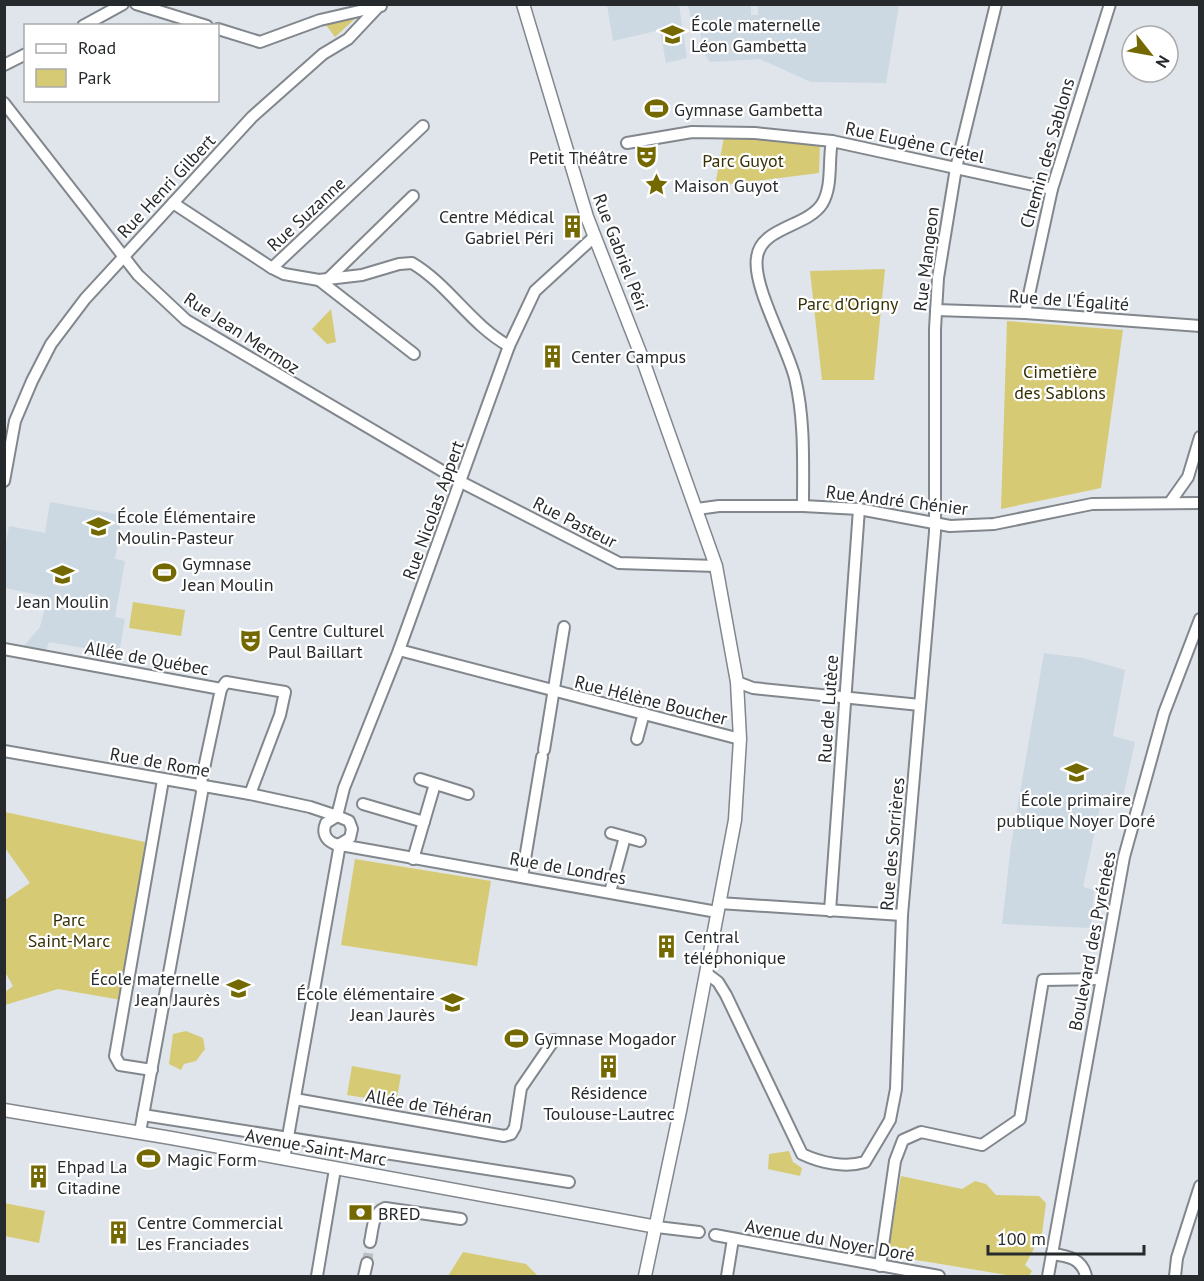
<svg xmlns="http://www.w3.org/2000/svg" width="1204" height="1281" font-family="'PT Sans',sans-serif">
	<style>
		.built { fill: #ccd8e2 }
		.green { fill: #d6cb74 }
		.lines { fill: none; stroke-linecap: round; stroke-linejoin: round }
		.minor-tunnel { stroke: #bac0c5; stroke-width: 10; stroke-dasharray: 10 5; stroke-linecap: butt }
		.minor-casing { stroke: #81878c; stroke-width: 14 }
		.tertiary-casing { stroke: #81878c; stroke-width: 15 }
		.minor { stroke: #fff; stroke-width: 10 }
		.tertiary { stroke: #fff; stroke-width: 12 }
		.rail { stroke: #83888c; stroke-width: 3 }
		.labels { text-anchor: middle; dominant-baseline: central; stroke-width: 4.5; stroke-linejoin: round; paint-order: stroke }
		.poi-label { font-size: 18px; fill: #272a2c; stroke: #fff; text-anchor: start }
		.street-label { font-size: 18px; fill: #272a2c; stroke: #fff }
		.park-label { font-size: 18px; fill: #353003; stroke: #fff }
	</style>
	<rect width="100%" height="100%" fill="#dfe5eb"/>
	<g class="built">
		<path d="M607 5H679L687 58 666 63 660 30 613 41Z"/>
		<path d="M688 5H751V15H758V5H899L886 83 811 82 760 59 710 62 704 53 699 25 692 24Z"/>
		<path d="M50 502 122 515 115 559 125 561 115 617 125 619 119 654 49 642 46 651 23 647 40 627 48 597 5 588V549L9 526 45 533Z"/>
		<path d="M1044 653 1083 658 1125 670 1113 736 1135 742 1121 806 1101 803 1083 887 1094 890 1091 928 1002 924 1011 845Z"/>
	</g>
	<g class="green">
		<path d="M358 16 335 37 326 25Z"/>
		<path d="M724 137 820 143 819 173 715 186Z"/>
		<path d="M885 269 874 380H822L810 271Z"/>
		<path d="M331 309 336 342 327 344 312 329Z"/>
		<path d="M1007 321 1123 330 1101 488 1001 509Z"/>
		<path d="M133 602 185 610 181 636 129 628Z"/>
		<path d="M5 812 145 842 121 1000 58 989 5 1005V992L13 986 5 972V900L30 883 5 848Z"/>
		<path d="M355 859 491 881 477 966 341 945Z"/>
		<path d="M186 1031 203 1038 205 1049 196 1061 184 1064 181 1070 169 1064 173 1034Z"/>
		<path d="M352 1066 401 1075 396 1103 347 1095Z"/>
		<path d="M789 1151 793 1162 802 1168 800 1176 768 1169 769 1154Z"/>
		<path d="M901 1176 962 1189 975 1181 986 1184 996 1195 1039 1196 1046 1203 1042 1234 1025 1265 1032 1271 1029 1276H1013L886 1255Z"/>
		<path d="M4 1203 45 1211 39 1243 5 1236Z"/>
		<path d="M463 1252 526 1264 538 1276H448Z"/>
	</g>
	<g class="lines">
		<path class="minor-tunnel" d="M367 1263 370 1242"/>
		<defs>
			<g id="minor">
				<path d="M136 4 207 26"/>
				<path d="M83 26 123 4"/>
				<path d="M218 29 260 42 320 20 381 6"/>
				<path d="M4 65 26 54"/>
				<path d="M4 103 138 275 186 320 461 482 619 563 716 566"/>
				<path d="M627 143 692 132 755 133 832 141 1052 189"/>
				<path d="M173 203 272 268 284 274 319 280 362 275 399 264 412 263C449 285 471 325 509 346"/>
				<path d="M272 268 423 126"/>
				<path d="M328 279 413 196"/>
				<path d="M319 280 414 354"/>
				<path d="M936 310 1025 313 1200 326"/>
				<path d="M1025 313 1052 189 1110 4"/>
				<path d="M4 481 15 421 32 381 51 344 85 299 252 117 323 54 348 39 379 6"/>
				<path d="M1171 501 1188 477 1200 437"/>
				<path d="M803 506C803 464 805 420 795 378 787 346 752 286 757 257 761 227 807 227 822 204 833 186 828 161 832 141"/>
				<path d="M697 509 719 506H803L859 509 950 526 994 524 1092 504 1200 503"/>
				<path d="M4 649 221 689 200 787"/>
				<path d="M399 650 740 739"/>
				<path d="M737 682 753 688 920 705"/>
				<path d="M221 689 226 682 285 692 280 715 250 794"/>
				<path d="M637 739 644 713"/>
				<path d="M544 750 564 627"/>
				<path d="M4 751 250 794 310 807 337 816 344 788 399 650 509 346 535 291 594 237"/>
				<path d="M420 779 468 794"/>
				<path d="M363 804 424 822"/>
				<path d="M611 833 640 841"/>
				<path d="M340 844 350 838 352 829 349 821 337 816 326 823C322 832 325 840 335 844L717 912"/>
				<path d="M413 859 435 784"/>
				<path d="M522 877 542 757"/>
				<path d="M610 892 625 837"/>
				<path d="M719 903 902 915"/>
				<path d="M830 911 859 509"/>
				<path d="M706 973 718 982 726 995 802 1154C821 1163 845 1168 865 1162L890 1120 896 1089 902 915 935 532V329L938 278 956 168 996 4"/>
				<path d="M152 1070 120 1065 115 1056 163 780"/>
				<path d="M295 1099 504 1136 511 1134 515 1127 521 1088 554 1040"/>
				<path d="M143 1115 569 1182"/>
				<path d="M140 1132 203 787"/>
				<path d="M284 1159 340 844"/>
				<path d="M657 1227 699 1232"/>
				<path d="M715 1235 939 1276"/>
				<path d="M370 1242C373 1230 372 1213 385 1208L461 1219"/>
				<path d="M1052 1254C1069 1256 1082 1259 1086 1276"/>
				<path d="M880 1266 895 1161 903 1140 921 1132 982 1145 1020 1119 1043 980 1101 979"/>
				<path d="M317 1276 335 1169"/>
				<path d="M364 1276 367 1263"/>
				<path d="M727 1276 733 1239"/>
				<path d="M1048 1276 1124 857 1164 713 1200 619"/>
				<path d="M1175 1276 1177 1258 1200 1186"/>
			</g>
			<g id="tertiary">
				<path d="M523 4 587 217 641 355 716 566 737 682 740 739 735 820 680 1111 645 1276"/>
				<path d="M4 1110 171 1138 657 1227"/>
			</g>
		</defs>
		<use href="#minor" class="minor-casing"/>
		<use href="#tertiary" class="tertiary-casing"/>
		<use href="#minor" class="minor"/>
		<use href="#tertiary" class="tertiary"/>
		<path class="rail" d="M1199 1276H1200"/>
	</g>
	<defs>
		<symbol id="school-bare" viewBox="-9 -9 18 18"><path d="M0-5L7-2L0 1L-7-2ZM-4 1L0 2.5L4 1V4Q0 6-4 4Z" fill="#746900" stroke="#fff" stroke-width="2.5" paint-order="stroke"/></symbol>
		<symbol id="stadium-bare" viewBox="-9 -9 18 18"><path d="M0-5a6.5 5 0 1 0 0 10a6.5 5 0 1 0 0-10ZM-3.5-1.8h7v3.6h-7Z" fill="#746900" stroke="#fff" stroke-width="2.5" paint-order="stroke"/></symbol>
		<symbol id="theatre-bare" viewBox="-9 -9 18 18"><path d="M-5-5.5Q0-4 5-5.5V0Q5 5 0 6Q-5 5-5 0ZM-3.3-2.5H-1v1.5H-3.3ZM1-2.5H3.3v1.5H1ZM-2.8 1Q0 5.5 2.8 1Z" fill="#746900" stroke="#fff" stroke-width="2.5" paint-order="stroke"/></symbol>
		<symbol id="sight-bare" viewBox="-9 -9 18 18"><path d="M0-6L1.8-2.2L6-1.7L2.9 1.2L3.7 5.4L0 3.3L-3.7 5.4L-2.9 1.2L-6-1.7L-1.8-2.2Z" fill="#746900" stroke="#fff" stroke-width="2.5" paint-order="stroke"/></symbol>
		<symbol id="building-bare" viewBox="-9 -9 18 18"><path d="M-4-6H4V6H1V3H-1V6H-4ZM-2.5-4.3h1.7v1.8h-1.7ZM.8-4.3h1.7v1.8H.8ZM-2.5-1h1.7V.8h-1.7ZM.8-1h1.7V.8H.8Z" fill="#746900" stroke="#fff" stroke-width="2.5" paint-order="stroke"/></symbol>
		<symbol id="bank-bare" viewBox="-9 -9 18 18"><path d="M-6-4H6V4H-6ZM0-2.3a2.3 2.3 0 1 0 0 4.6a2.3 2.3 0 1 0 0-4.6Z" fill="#746900" stroke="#fff" stroke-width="2.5" paint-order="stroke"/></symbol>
	</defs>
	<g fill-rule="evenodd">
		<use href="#school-bare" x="656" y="18" width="33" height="33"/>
		<use href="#stadium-bare" x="640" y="92" width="33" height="33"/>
		<use href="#theatre-bare" x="630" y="140" width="33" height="33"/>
		<use href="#sight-bare" x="640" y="168" width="33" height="33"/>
		<use href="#building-bare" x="556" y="210" width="33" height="33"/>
		<use href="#building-bare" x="536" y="340" width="33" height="33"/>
		<use href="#school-bare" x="82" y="510" width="33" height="33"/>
		<use href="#stadium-bare" x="148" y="556" width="33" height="33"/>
		<use href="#school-bare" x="46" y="558" width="33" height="33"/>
		<use href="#theatre-bare" x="234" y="624" width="33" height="33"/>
		<use href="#school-bare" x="1060" y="756" width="33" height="33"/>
		<use href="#building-bare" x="650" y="930" width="33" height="33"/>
		<use href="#school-bare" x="222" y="972" width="33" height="33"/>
		<use href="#school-bare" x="436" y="986" width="33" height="33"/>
		<use href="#stadium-bare" x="500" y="1022" width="33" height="33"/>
		<use href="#building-bare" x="592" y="1050" width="33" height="33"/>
		<use href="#stadium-bare" x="132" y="1142" width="33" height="33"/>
		<use href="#building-bare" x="22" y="1160" width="33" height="33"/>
		<use href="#bank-bare" x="344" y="1196" width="33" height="33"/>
		<use href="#building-bare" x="102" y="1216" width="33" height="33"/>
	</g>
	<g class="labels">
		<g class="poi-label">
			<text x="691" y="24">École maternelle<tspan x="691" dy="21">Léon Gambetta</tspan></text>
			<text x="674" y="109">Gymnase Gambetta</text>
			<text x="628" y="157" text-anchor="end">Petit Théâtre</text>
			<text x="674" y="185">Maison Guyot</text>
			<text x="554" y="216" text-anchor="end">Centre Médical<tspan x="554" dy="21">Gabriel Péri</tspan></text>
			<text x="571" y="356">Center Campus</text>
			<text x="117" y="516">École Élémentaire<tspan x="117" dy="21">Moulin-Pasteur</tspan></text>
			<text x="182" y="563">Gymnase<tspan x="182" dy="21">Jean Moulin</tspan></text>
			<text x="63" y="601" text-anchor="middle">Jean Moulin</text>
			<text x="268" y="630">Centre Culturel<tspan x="268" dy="21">Paul Baillart</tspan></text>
			<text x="1076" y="799" text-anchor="middle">École primaire<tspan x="1076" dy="21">publique Noyer Doré</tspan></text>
			<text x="684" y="936">Central<tspan x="684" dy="21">téléphonique</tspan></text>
			<text x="220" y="978" text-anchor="end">École maternelle<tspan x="220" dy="21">Jean Jaurès</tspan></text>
			<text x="435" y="993" text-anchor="end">École élémentaire<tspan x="435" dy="21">Jean Jaurès</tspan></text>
			<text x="534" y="1038">Gymnase Mogador</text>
			<text x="609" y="1092" text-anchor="middle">Résidence<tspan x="609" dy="21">Toulouse-Lautrec</tspan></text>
			<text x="167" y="1159">Magic Form</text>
			<text x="57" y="1166">Ehpad La<tspan x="57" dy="21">Citadine</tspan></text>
			<text x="378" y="1213">BRED</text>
			<text x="137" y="1222">Centre Commercial<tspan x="137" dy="21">Les Franciades</tspan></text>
		</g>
		<g class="street-label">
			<text transform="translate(915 142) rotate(12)">Rue Eugène Crétel</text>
			<text transform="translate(1047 153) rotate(-74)">Chemin des Sablons</text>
			<text transform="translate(166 186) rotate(-47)">Rue Henri Gilbert</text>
			<text transform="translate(306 214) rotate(-43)">Rue Suzanne</text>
			<text transform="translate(621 252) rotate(69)">Rue Gabriel Péri</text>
			<text transform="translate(926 259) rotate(-83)">Rue Mangeon</text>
			<text transform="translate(1069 300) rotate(4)">Rue de l'Égalité</text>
			<text transform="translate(242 333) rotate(33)">Rue Jean Mermoz</text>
			<text transform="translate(897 500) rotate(7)">Rue André Chénier</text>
			<text transform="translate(433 510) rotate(-70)">Rue Nicolas Appert</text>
			<text transform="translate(575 522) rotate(27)">Rue Pasteur</text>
			<text transform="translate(147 658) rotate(10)">Allée de Québec</text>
			<text transform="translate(651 700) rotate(14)">Rue Hélène Boucher</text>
			<text transform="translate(828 709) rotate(-86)">Rue de Lutèce</text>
			<text transform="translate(160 762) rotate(10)">Rue de Rome</text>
			<text transform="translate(892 844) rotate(-85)">Rue des Sorrières</text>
			<text transform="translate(568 868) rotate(10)">Rue de Londres</text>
			<text transform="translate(1092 941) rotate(-79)">Boulevard des Pyrénées</text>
			<text transform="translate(429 1106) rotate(10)">Allée de Téhéran</text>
			<text transform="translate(316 1147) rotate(10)">Avenue Saint-Marc</text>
			<text transform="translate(830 1240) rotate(10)">Avenue du Noyer Doré</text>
		</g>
		<g class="park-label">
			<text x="743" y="160">Parc Guyot</text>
			<text x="848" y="303">Parc d'Origny</text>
			<text x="1060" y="371">Cimetière<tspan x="1060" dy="21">des Sablons</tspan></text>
			<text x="69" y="919">Parc<tspan x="69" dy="21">Saint-Marc</tspan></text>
		</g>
	</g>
	<rect width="1204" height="1281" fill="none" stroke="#272a2c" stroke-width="12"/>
	<rect x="24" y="24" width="195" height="78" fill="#ffffff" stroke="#a9aaab" stroke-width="1.5"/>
	<rect x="36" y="44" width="30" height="9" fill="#ffffff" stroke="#a9aaab" stroke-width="1.5"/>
	<text x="78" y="54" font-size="18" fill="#272a2c">Road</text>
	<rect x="36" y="69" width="30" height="18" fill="#d6cb74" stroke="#a9aaab" stroke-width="1.5"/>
	<text x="78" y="84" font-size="18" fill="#272a2c">Park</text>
	<g transform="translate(1150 54) rotate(121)"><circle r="28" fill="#ffffff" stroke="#a9aaab" stroke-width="1.5"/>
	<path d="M0-4.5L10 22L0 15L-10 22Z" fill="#746900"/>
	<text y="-9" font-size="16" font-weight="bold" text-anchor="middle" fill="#272a2c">N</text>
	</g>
	<path d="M988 1245v9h156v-9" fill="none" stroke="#272a2c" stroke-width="3"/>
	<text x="997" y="1245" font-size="18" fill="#272a2c" stroke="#ffffff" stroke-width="4.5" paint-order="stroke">100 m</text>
</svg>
